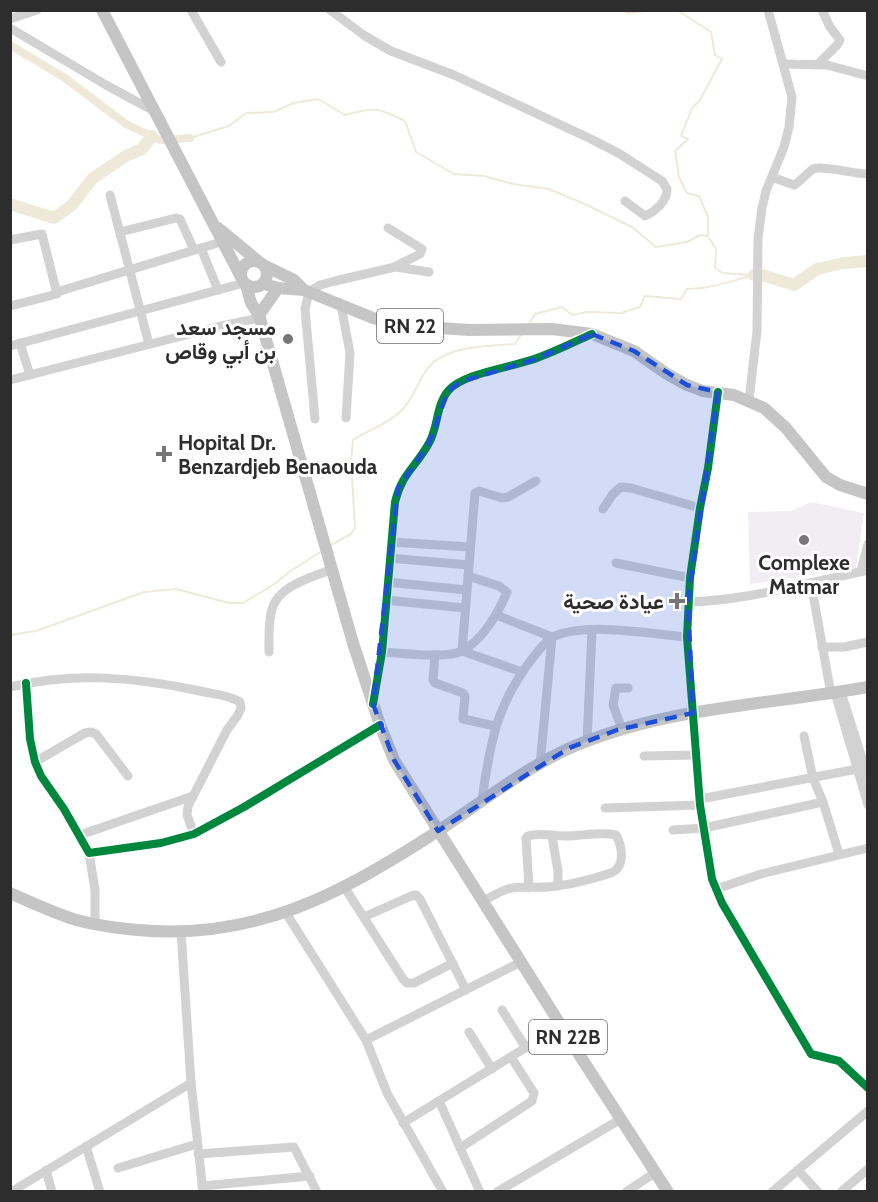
<svg xmlns="http://www.w3.org/2000/svg" width="878" height="1202" font-family="Cabin,Vazirmatn,sans-serif">
	<style>
		.green { fill: #f2ecf3 }
		.lines { fill: none; stroke-linecap: round; stroke-linejoin: round }
		.stream { stroke: #efe9da; stroke-width: 2 }
		.canal { stroke: #efe9da; stroke-width: 8 }
		.river { stroke: #efe9da; stroke-width: 12 }
		.minor { stroke: #d2d2d2; stroke-width: 9 }
		.major { stroke: #c5c5c5; stroke-width: 12 }
		.cycleway-casing { stroke: #fff; stroke-width: 11 }
		.cycleway { stroke: #00873e; stroke-width: 8 }
		.marked { fill: #1d4ed8; fill-opacity: 0.2; stroke: #1d4ed8; stroke-width: 4.5; stroke-dasharray: 12 8; stroke-linejoin: round }
		.poi-dot { fill: #767676; stroke: #fff; stroke-width: 2 }
		.labels { text-anchor: middle; dominant-baseline: central; stroke-width: 6; stroke-linejoin: round; paint-order: stroke }
		.shield { fill: #fff; stroke: #6c6c6c; stroke-width: 1.5 }
		.shield-label { font-size: 20px; font-weight: bold; fill: #2d2d2d }
		.poi-label { font-size: 21px; font-weight: bold; fill: #2d2d2d; stroke: #fff; text-anchor: end }
	</style>
	<rect width="100%" height="100%" fill="#fff"/>
	<path class="green" d="M811 502 864 513 856 568 750 584 748 512 791 511Z"/>
	<g class="lines">
		<g class="stream">
			<path d="M621 10 629 13 654 10"/>
			<path d="M677 10 711 32 715 55 722 59 700 100 692 108 681 136 688 139 675 151 679 177 687 193 699 196 708 217V236L716 249 715 268 723 273 751 275"/>
			<path d="M190 138 229 126 246 113 273 112 294 103 318 99 345 115C374 107 377 107 405 121L416 152 454 174 484 176 513 184 549 189 587 205 632 227 656 247 687 242 700 235 708 236"/>
			<path d="M529 324 535 314 562 307 572 315 587 312 621 313 640 307 645 296 681 299 687 289C710 289 731 281 754 275"/>
			<path d="M329 546 351 534 355 528 351 460 353 440C368 430 388 424 401 411 413 400 418 381 428 368 446 345 489 346 515 344L522 333"/>
			<path d="M10 635 36 631 144 592 176 589 229 603H243L273 585 292 570 322 551"/>
		</g>
		<path class="canal" d="M10 45 65 78 126 124 160 140 190 138"/>
		<g class="river">
			<path d="M10 204 54 218 72 205 93 178 126 156 142 149 152 136"/>
			<path d="M754 275H762L794 285 817 269 844 263 868 261"/>
		</g>
		<g class="minor">
			<path d="M191 10 221 62"/>
			<path d="M330 10 365 36 391 51 454 75 591 139 620 154 662 181 667 189C667 201 656 211 645 216L625 201"/>
			<path d="M10 19 37 10"/>
			<path d="M10 28 106 85 154 111"/>
			<path d="M784 64 827 65 868 76"/>
			<path d="M818 64 837 45 840 40 830 27 822 10"/>
			<path d="M772 177 794 185C801 181 806 174 813 169 821 165 856 174 868 174"/>
			<path d="M110 195 149 344"/>
			<path d="M388 228 422 249 420 254 396 266"/>
			<path d="M120 232 176 218 180 219 194 250"/>
			<path d="M10 240 42 234 57 294 10 306"/>
			<path d="M201 248 218 290"/>
			<path d="M57 292 221 242"/>
			<path d="M341 305 350 353 346 418"/>
			<path d="M20 343 30 375"/>
			<path d="M10 346 244 283"/>
			<path d="M10 380 217 327 259 318"/>
			<path d="M718 392 708 468 700 508 690 578 687 637 700 805 712 879 722 903 811 1054 839 1061 868 1088"/>
			<path d="M749 400 757 331 758 238 762 208 766 191 784 147 789 127 792 97 768 10"/>
			<path d="M315 419 305 309 309 292 320 285 335 281 395 267 429 272"/>
			<path d="M603 509 613 494 621 487 631 488 700 508"/>
			<path d="M391 542 470 547"/>
			<path d="M389 558 469 565"/>
			<path d="M616 563 690 578"/>
			<path d="M861 571 868 544"/>
			<path d="M387 582 467 590"/>
			<path d="M385 600 465 608"/>
			<path d="M688 602C730 601 770 592 811 583"/>
			<path d="M496 615 552 637 540 765"/>
			<path d="M822 647H844L868 642"/>
			<path d="M269 652C269 638 268 622 272 609 279 585 311 578 332 569"/>
			<path d="M382 652C401 653 447 659 462 651 482 641 499 612 507 592L499 586 468 576"/>
			<path d="M435 655 433 680 435 683 463 693 465 696 463 719 495 726"/>
			<path d="M522 672 462 651 475 493 479 491 502 498 508 497 536 481"/>
			<path d="M26 683 30 739 35 762 41 776 64 809 89 853 161 843 194 834 244 807 380 725"/>
			<path d="M10 687C75 672 135 677 200 691 213 694 229 695 240 702L241 708 238 715 227 730 188 806 187 815 194 834"/>
			<path d="M841 692 868 777"/>
			<path d="M835 693 868 805"/>
			<path d="M831 694 811 583 868 570"/>
			<path d="M373 703 382 652 395 502C402 473 416 467 429 443 438 428 436 405 448 391 462 373 514 367 537 358 556 351 574 342 592 334"/>
			<path d="M622 729 613 705 616 688H628"/>
			<path d="M804 736 813 778 823 802 839 854"/>
			<path d="M587 742 592 630"/>
			<path d="M644 756 697 755"/>
			<path d="M35 762 85 733 91 732 96 734 128 776"/>
			<path d="M700 799 868 767"/>
			<path d="M482 800C490 742 497 702 535 655 540 649 547 639 555 636 589 622 650 634 687 637"/>
			<path d="M605 808 700 805"/>
			<path d="M673 830 704 828 823 802"/>
			<path d="M80 835 193 796"/>
			<path d="M552 836 558 871V886"/>
			<path d="M89 853 95 890V924"/>
			<path d="M345 888 403 979 407 983H414L453 963"/>
			<path d="M716 889 761 874 868 848"/>
			<path d="M483 901C491 897 500 891 508 889 523 885 540 889 556 886 574 884 592 879 611 873 625 867 623 848 616 835 600 831 582 836 567 836 554 836 540 832 528 836L526 838 529 888"/>
			<path d="M286 913 366 1040 387 1093 443 1192"/>
			<path d="M364 917 411 896 416 895 420 899 466 990"/>
			<path d="M181 931 191 1083 203 1192"/>
			<path d="M502 1010 526 1048"/>
			<path d="M469 1032 492 1069"/>
			<path d="M366 1040 521 962"/>
			<path d="M439 1101 480 1192"/>
			<path d="M403 1123 561 1026"/>
			<path d="M86 1146 100 1192"/>
			<path d="M460 1148 532 1101 534 1093 511 1057"/>
			<path d="M198 1154 294 1147 317 1192"/>
			<path d="M118 1168 197 1144"/>
			<path d="M46 1170 52 1192"/>
			<path d="M202 1186 310 1176"/>
			<path d="M11 1192 191 1083"/>
			<path d="M497 1192 621 1119"/>
			<path d="M626 1192 656 1172"/>
			<path d="M772 1192 798 1170"/>
			<path d="M818 1192 798 1170 868 1111"/>
			<path d="M841 1192 868 1169"/>
		</g>
		<g class="major">
			<path d="M102 10 241 277"/>
			<path d="M218 228 258 261"/>
			<circle cx="254" cy="274" r="13"/>
			<path d="M265 266 294 280 304 290"/>
			<path d="M264 284 278 288 304 290 373 318 398 325 469 330 552 329 592 334 634 351 667 374 687 385 703 391 734 395 764 408 786 428 826 477 840 485 868 494"/>
			<path d="M246 285 251 303 259 315 353 643 380 725 394 760 582 1059 668 1192"/>
			<path d="M259 315 278 288"/>
			<path d="M10 893C30 902 50 911 70 918 92 925 115 928 138 930 256 941 342 893 438 831 481 803 523 769 570 748 664 707 768 705 868 687"/>
		</g>
		<defs>
			<g id="cycleway">
				<path d="M718 392 708 468 700 508 690 578 687 637 700 805 712 879 722 903 811 1054 839 1061 868 1088"/>
				<path d="M26 683 30 739 35 762 41 776 64 809 89 853 161 843 194 834 244 807 380 725"/>
				<path d="M373 704 382 652 395 502C402 473 416 467 429 443 438 428 436 405 448 391 462 373 514 367 537 358 556 351 574 342 592 334"/>
			</g>
		</defs>
		<use href="#cycleway" class="cycleway-casing"/>
		<use href="#cycleway" class="cycleway"/>
	</g>
	<path class="marked" d="M592 334 634 351 687 385 718 392 688 602 693 713 617 730 569 748 438 831 394 760 373 704 398 488 428 445 448 391 460 382 536 359Z"/>
	<g class="poi-dot">
		<circle cx="288" cy="339" r="6"/>
		<path d="M161 445h6v6h6v6h-6v6h-6v-6h-6v-6h6z"/>
		<circle cx="804" cy="540" r="6"/>
		<path d="M674 592h6v6h6v6h-6v6h-6v-6h-6v-6h6z"/>
	</g>
	<g class="labels">
		<g class="shield">
			<rect x="377" y="309" width="66" height="34" rx="4.5"/>
			<rect x="529" y="1020" width="78" height="34" rx="4.5"/>
		</g>
		<g class="shield-label">
			<text x="410" y="326">RN 22</text>
			<text x="568" y="1037">RN 22B</text>
		</g>
		<g class="poi-label">
			<text x="276" y="327">مسجد سعد<tspan x="276" dy="24">بن أبي وقاص</tspan></text>
			<text x="178" y="442" text-anchor="start">Hopital Dr.<tspan x="178" dy="24">Benzardjeb Benaouda</tspan></text>
			<text x="804" y="562" text-anchor="middle">Complexe<tspan x="804" dy="24">Matmar</tspan></text>
			<text x="664" y="601">عيادة صحية</text>
		</g>
	</g>
	<rect width="878" height="1202" fill="none" stroke="#2d2d2d" stroke-width="24"/>
</svg>
